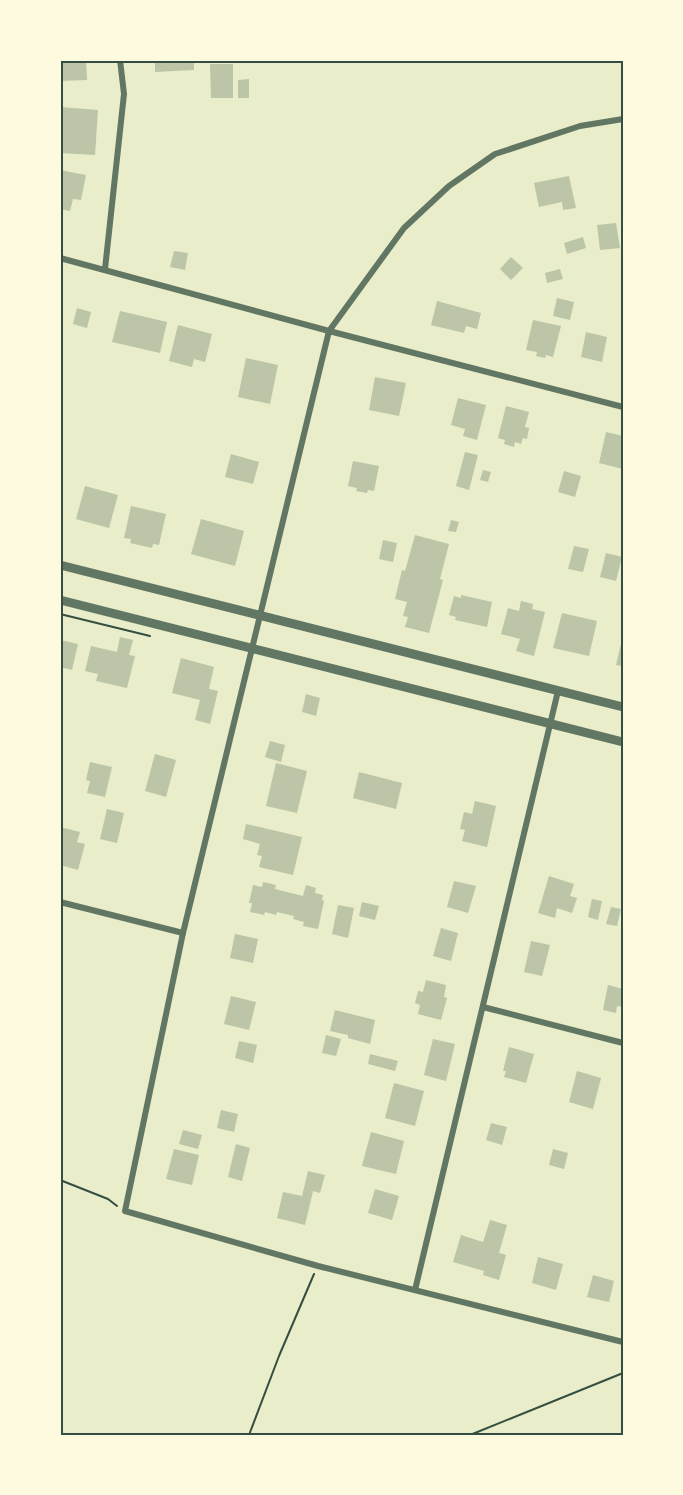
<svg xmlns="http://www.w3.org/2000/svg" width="683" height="1495" font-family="'Source Sans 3',sans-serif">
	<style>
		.building { fill: #bcc5a7 }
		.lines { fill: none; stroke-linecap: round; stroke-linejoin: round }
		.path { stroke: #344e41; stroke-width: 2 }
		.minor { stroke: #617663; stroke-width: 6 }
		.tertiary { stroke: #617663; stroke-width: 9 }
		.neatline { fill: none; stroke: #344e41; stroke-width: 2 }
	</style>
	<rect width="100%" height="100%" fill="#e9edc9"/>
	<g class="building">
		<path d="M60 60H86L87 80 60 81Z"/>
		<path d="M155 60H194V70L155 72Z"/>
		<path d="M210 64H233V98H211Z"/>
		<path d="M249 79V98H238V80Z"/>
		<path d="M60 107 98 110 95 155 60 153Z"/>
		<path d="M60 170 86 175 81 200 73 199 70 211 60 209Z"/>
		<path d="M569 176 576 208 563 210 562 202 539 207 534 183Z"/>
		<path d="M616 223 620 248 600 250 597 225Z"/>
		<path d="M583 237 586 248 567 254 564 243Z"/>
		<path d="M174 251 188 253 185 270 170 267Z"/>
		<path d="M511 257 523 268 511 280 500 269Z"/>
		<path d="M560 269 563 279 547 283 545 273Z"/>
		<path d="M557 298 574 302 570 320 553 316Z"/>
		<path d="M437 301 481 313 477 329 466 326 464 333 431 325Z"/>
		<path d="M77 308 91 312 87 328 73 324Z"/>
		<path d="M120 311 167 322 160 353 112 342Z"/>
		<path d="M533 320 561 326 553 357 546 355 545 358 536 356 537 352 526 350Z"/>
		<path d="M178 325 212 334 205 362 194 359 192 367 169 361Z"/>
		<path d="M586 332 607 337 602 362 581 357Z"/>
		<path d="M246 358 278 365 270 404 238 397Z"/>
		<path d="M375 377 406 383 399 416 369 410Z"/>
		<path d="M458 398 486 405 477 440 463 436 465 429 451 425Z"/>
		<path d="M506 406 529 412 525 427 529 428 527 439 523 438 521 444 515 442 514 447 504 444 505 440 498 438Z"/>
		<path d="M606 432 623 436V469L599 463Z"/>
		<path d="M465 452 478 455 469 490 456 486Z"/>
		<path d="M231 454 259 462 253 484 225 477Z"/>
		<path d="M353 461 379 466 374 491 368 490 367 493 356 491 357 488 348 486Z"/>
		<path d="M483 470 491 472 488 482 480 480Z"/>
		<path d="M564 471 581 476 575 497 558 492Z"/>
		<path d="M85 486 118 495 109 528 76 519Z"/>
		<path d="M131 506 166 514 159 545 153 544 152 548 130 543 131 539 124 538Z"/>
		<path d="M201 519 244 531 235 566 191 554Z"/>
		<path d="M451 520 459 522 456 532 448 531Z"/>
		<path d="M415 535 449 544 440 579 443 580 429 633 405 627 408 617 403 616 407 602 395 599 402 570 405 571Z"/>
		<path d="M383 540 397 543 393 562 379 559Z"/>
		<path d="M574 546 589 549 583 572 568 569Z"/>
		<path d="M606 553 622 557 616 581 600 577Z"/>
		<path d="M461 595 492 602 487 627 455 620 456 617 449 615 454 596 461 598Z"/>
		<path d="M521 601 533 604 532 609 545 612 534 656 516 651 520 639 501 634 508 608 519 611Z"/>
		<path d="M562 613 597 621 589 656 553 648Z"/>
		<path d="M120 637 133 640 129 655 135 656 127 688 96 681 98 674 85 671 91 646 117 652Z"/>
		<path d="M60 640 78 644 72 670 60 667Z"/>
		<path d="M621 644 623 645V666L616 665Z"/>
		<path d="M181 658 214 667 209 689 218 691 210 724 195 720 200 700 172 693Z"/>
		<path d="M306 694 320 698 316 716 302 712Z"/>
		<path d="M270 741 285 745 281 762 265 757Z"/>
		<path d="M155 754 176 760 166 797 145 791Z"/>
		<path d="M90 762 112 767 105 797 87 793 90 781 86 780Z"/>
		<path d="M276 763 307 771 297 813 266 806Z"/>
		<path d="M359 772 402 783 396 809 353 798Z"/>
		<path d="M475 801 496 806 487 847 462 841 465 830 460 829 464 812 472 814Z"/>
		<path d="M107 809 124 813 117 843 100 839Z"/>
		<path d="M246 824 302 837 293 875 259 867 262 856 257 855 260 844 243 839Z"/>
		<path d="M60 827 80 832 77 842 85 844 78 870 60 865Z"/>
		<path d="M549 876 574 884 570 896 577 898 572 913 557 908 555 918 538 913Z"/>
		<path d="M454 881 476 886 468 913 447 907Z"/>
		<path d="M263 882 276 885 275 889 303 896 306 885 316 888 315 893 323 895 322 900 324 901 318 929 303 926 304 922 293 919 294 916 277 912 276 915 265 912 264 915 250 912 252 903H249L253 885 262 887Z"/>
		<path d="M592 899 602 901 598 920 588 917Z"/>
		<path d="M362 902 379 906 375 920 359 916Z"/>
		<path d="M338 905 354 908 348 938 332 934Z"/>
		<path d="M611 907 621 909 617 926 606 924Z"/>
		<path d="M441 928 458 933 451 961 433 956Z"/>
		<path d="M235 934 258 939 253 963 230 958Z"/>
		<path d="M531 941 550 945 542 976 524 972Z"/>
		<path d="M426 980 446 985 444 997 447 998 441 1020 418 1014 420 1005 415 1003 418 991 423 992Z"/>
		<path d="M608 985 623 989V1007L617 1006 616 1013 603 1010Z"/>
		<path d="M231 996 256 1002 249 1030 224 1024Z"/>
		<path d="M335 1010 375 1020 370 1044 348 1038V1035L330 1031Z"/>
		<path d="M326 1035 341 1039 336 1056 322 1053Z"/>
		<path d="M433 1039 455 1044 446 1081 424 1075Z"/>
		<path d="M239 1041 257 1045 253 1063 235 1058Z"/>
		<path d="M509 1047 534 1054 526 1083 504 1077 506 1071H503Z"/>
		<path d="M370 1054 398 1061 395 1071 368 1064Z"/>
		<path d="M577 1071 601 1078 593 1109 569 1102Z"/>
		<path d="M394 1083 424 1091 415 1126 385 1118Z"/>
		<path d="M221 1110 238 1114 234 1132 217 1128Z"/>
		<path d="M491 1123 507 1127 502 1145 486 1140Z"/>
		<path d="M183 1130 202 1135 198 1149 179 1144Z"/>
		<path d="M371 1132 404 1141 396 1174 362 1166Z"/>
		<path d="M236 1144 250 1148 242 1181 228 1177Z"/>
		<path d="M174 1149 199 1155 192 1185 166 1179Z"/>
		<path d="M553 1149 568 1153 564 1169 549 1165Z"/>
		<path d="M308 1171 325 1175 320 1193 313 1191 305 1225 277 1218 283 1192 302 1196Z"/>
		<path d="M375 1189 399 1196 392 1220 368 1213Z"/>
		<path d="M490 1220 507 1225 499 1253 506 1255 499 1280 483 1275 484 1271 453 1262 461 1235 483 1242Z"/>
		<path d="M538 1257 563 1264 556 1290 532 1283Z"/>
		<path d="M593 1275 614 1281 609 1302 587 1297Z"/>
	</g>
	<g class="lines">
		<g class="path">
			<path d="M60 614 150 636"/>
			<path d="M60 1180 108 1199 117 1206"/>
			<path d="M249 1435 279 1356 314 1274"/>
			<path d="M470 1435 623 1373"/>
		</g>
		<g class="minor">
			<path d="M623 119 580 126 495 154 449 186 404 228 329 331 183 933 125 1211 318 1266 623 1342"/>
			<path d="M60 258 329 331 623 407"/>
			<path d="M105 269 124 94 120 60"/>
			<path d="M60 902 183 933"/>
			<path d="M483 1007 623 1043"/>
			<path d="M415 1290 558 691"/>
		</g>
		<g class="tertiary">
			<path d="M60 565 623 707"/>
			<path d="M60 600 623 742"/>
		</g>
	</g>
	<rect width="683" height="1495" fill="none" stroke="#fefae0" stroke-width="123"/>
	<rect x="62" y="62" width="560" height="1372" class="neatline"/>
</svg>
